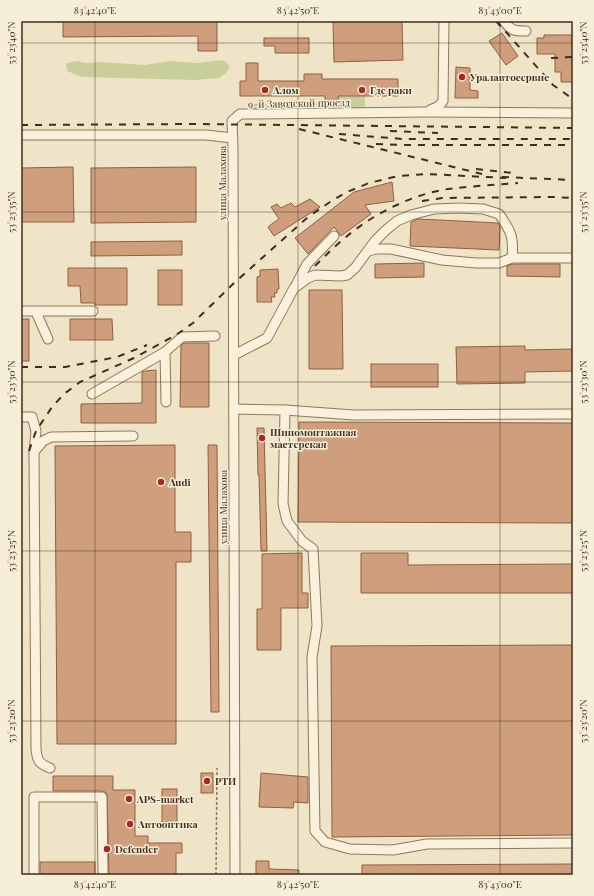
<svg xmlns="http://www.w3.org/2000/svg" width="594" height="896" font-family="'Playfair Display',serif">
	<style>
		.green { fill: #c9cf9b }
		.building { fill: #cf9f7d; stroke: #8d5f41 }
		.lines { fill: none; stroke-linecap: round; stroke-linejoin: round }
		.minor-casing { stroke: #8d765c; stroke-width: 11 }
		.path { stroke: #8d765c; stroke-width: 1.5; stroke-dasharray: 3 2; stroke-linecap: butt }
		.minor { stroke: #faf1dc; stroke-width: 9 }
		.rail { stroke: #3d2e20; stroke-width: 2; stroke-dasharray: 7 7; stroke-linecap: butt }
		.ticks { fill: none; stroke: #3d2e20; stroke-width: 1; stroke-opacity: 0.45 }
		.poi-dot { fill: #9e2a2b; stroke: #f7eed8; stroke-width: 1.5 }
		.labels { text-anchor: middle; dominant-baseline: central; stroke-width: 3; stroke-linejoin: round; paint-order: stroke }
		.poi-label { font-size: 10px; font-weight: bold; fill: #3d2e20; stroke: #f7eed8; text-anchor: start }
		.street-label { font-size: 10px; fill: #3d2e20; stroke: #f7eed8 }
		.neatline { fill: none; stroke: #3d2e20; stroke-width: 1.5 }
		.ticks-label { font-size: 10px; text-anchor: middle; fill: #3d2e20 }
	</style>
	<rect width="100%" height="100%" fill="#f0e4c8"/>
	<g class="green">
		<path d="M223 60 230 66 226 73 219 78 195 80 82 77 67 71 66 63 78 61 85 63 102 62 144 65 170 61 197 63Z"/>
		<rect x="338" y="96" width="27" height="14"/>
		<rect x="249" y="103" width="76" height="8"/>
	</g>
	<g class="building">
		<path d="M63 21H217V51H198V36L63 37Z"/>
		<path d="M333 21H402L403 60 334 62Z"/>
		<path d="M502 33 518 56 506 65 489 41Z"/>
		<path d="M544 35H573V82H561V72H555V54H537V38H544Z"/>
		<path d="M264 38H309V53H275V46H264Z"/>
		<path d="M246 63H258V81H304V74H322V79H398V96H338V103H325V96H240V81H246Z"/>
		<path d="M456 67 470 68V90L478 91V98H455Z"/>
		<path d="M73 167 74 222H21V168Z"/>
		<path d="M196 167V222L91 223V168Z"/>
		<path d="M392 182 394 201 365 205 371 214 341 236 334 227 308 254 295 238 354 192Z"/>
		<path d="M310 199 320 207 274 236 268 227 273 223 279 219 271 207 277 204 281 208 291 203 295 207Z"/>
		<path d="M419 219 498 223 500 227 499 250 410 246 411 222Z"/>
		<path d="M182 241V255L91 256V242Z"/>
		<path d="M424 263V277L375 278V264Z"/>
		<path d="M513 264H560V277L507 276V266Z"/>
		<path d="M68 268H127V305H95L94 303H81L80 286H68Z"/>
		<path d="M278 269 279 289H277V293H274L275 297H271L272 302H257V277L260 276V270Z"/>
		<rect x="158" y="270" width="24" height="35"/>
		<path d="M309 290H342L343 369H309Z"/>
		<rect x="21" y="319" width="8" height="42"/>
		<path d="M70 319H112L113 340H70Z"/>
		<path d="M184 343H209V407H180L181 346Z"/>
		<path d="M525 346V350L573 349V371L525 372V383L457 384 456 347Z"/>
		<rect x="371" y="364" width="67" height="23"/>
		<path d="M156 370V423H81V404L142 403V372L145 371Z"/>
		<path d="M299 422 573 423V523L298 522Z"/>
		<path d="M257 428H264L267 551H261L259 475H258Z"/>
		<path d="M175 445V532H191V562H176V744H57L55 446Z"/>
		<path d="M208 445H217L219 712H211Z"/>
		<path d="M302 553V593H308V608H281V650H257V609H262V554Z"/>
		<path d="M361 553H408V565L573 564V593H361Z"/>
		<path d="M573 645V835L332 837 331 646Z"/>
		<rect x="201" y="773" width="12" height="20"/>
		<path d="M261 773 308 777V803L294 802 293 808 259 807Z"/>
		<path d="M53 776H113V790H135V836H148V843H182V853H176V875H109L107 794 105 792 102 791H53Z"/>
		<rect x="162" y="789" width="15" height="33"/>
		<path d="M256 861H269V869L299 870V875H256Z"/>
		<rect x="40" y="862" width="55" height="12"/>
		<path d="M573 864V875H362V865Z"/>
	</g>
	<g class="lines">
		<defs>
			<g id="minor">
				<path d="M504 21C511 31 515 31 526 31"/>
				<path d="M430 110 439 106 443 101 444 21"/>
				<path d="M21 135H206L233 138"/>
				<path d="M368 251 377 249H391L442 260 476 263H499L512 258H573"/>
				<path d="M296 285 307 264 334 236"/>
				<path d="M21 311H93"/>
				<path d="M36 312 48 339"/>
				<path d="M234 355 267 338 294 288 308 278 315 275 341 276 347 275 355 268 375 241 386 230 397 221 411 215 434 209 459 208 483 209 499 214C511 231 514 237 512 258"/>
				<path d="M92 394 165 352"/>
				<path d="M166 402 165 352 182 337 215 336"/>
				<path d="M234 409 285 410 283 504 287 521 302 541 313 549 317 626 312 657 315 831 325 842 350 849 393 850 427 844 573 843"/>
				<path d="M285 410 354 415 573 414"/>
				<path d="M21 417H32L36 431 34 452 36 749C37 760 39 764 50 768"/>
				<path d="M34 452 43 441 51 437 133 436"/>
				<path d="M34 875V797H102L103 875"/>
				<path d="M235 875 233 151 232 121 240 114H250L425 112 573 113"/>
			</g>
		</defs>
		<use href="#minor" class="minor-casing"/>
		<path class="path" d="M216 875 217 768"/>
		<use href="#minor" class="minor"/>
		<g class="rail">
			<path d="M496 21 553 85 573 99"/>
			<path d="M551 58 573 57"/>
			<path d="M21 125 195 124 573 128"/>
			<path d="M299 129 482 174"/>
			<path d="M390 131 438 133"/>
			<path d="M339 134 403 139H573"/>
			<path d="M376 144 408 145H573"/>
			<path d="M476 169 512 173"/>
			<path d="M502 177 573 180"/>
			<path d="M422 201 442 198 553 197 573 198"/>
			<path d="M315 266C325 256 335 246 346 237 373 214 413 194 448 189 471 186 495 185 518 183"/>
			<path d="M21 367H65L117 357 147 345"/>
			<path d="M29 451 36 431 52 407 64 394 80 382 134 358 176 335 193 323 233 284 308 217 330 202 347 192 369 183 398 176 427 174 506 178"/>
		</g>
	</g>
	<path class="ticks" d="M95 21V875M298 21V875M500 21V875M21 43H573M21 212H573M21 382H573M21 551H573M21 721H573"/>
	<g class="poi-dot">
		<circle cx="462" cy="77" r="4"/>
		<circle cx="265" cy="90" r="4"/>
		<circle cx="362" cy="90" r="4"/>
		<circle cx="262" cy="438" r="4"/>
		<circle cx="161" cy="482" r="4"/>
		<circle cx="207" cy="781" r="4"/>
		<circle cx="129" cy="799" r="4"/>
		<circle cx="130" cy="824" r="4"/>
		<circle cx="107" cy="849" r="4"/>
	</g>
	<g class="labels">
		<g class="poi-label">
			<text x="470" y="77">Уралавтосервис</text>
			<text x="273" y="90">Алом</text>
			<text x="370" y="90">Где раки</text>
			<text x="270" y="432">Шиномонтажная<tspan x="270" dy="12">мастерская</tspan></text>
			<text x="169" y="482">Audi</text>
			<text x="215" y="781">РТИ</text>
			<text x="137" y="799">АPS-market</text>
			<text x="138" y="824">Автооптика</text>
			<text x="115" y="849">Defender</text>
		</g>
		<g class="street-label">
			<text transform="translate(299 103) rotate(-1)">9-й Заводской проезд</text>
			<text transform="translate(222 183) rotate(-90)">улица Малахова</text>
			<text transform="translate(223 507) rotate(-90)">улица Малахова</text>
		</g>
	</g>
	<rect width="594" height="896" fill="none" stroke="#f7eed8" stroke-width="44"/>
	<rect x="22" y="22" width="550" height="852" class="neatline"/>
	<g class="ticks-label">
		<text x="95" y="14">83°42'40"E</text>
		<text x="298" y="14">83°42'50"E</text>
		<text x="500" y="14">83°43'00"E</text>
		<text transform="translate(11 43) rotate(-90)" y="4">53°23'40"N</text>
		<text transform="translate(583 43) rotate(-90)" y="4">53°23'40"N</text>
		<text transform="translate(11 212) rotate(-90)" y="4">53°23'35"N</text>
		<text transform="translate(583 212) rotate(-90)" y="4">53°23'35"N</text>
		<text transform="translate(11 382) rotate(-90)" y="4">53°23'30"N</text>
		<text transform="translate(583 382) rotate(-90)" y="4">53°23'30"N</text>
		<text transform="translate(11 551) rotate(-90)" y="4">53°23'25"N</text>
		<text transform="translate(583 551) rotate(-90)" y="4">53°23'25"N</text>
		<text transform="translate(11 721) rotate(-90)" y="4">53°23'20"N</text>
		<text transform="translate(583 721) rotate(-90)" y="4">53°23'20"N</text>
		<text x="95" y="888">83°42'40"E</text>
		<text x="298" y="888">83°42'50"E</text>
		<text x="500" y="888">83°43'00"E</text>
	</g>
</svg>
